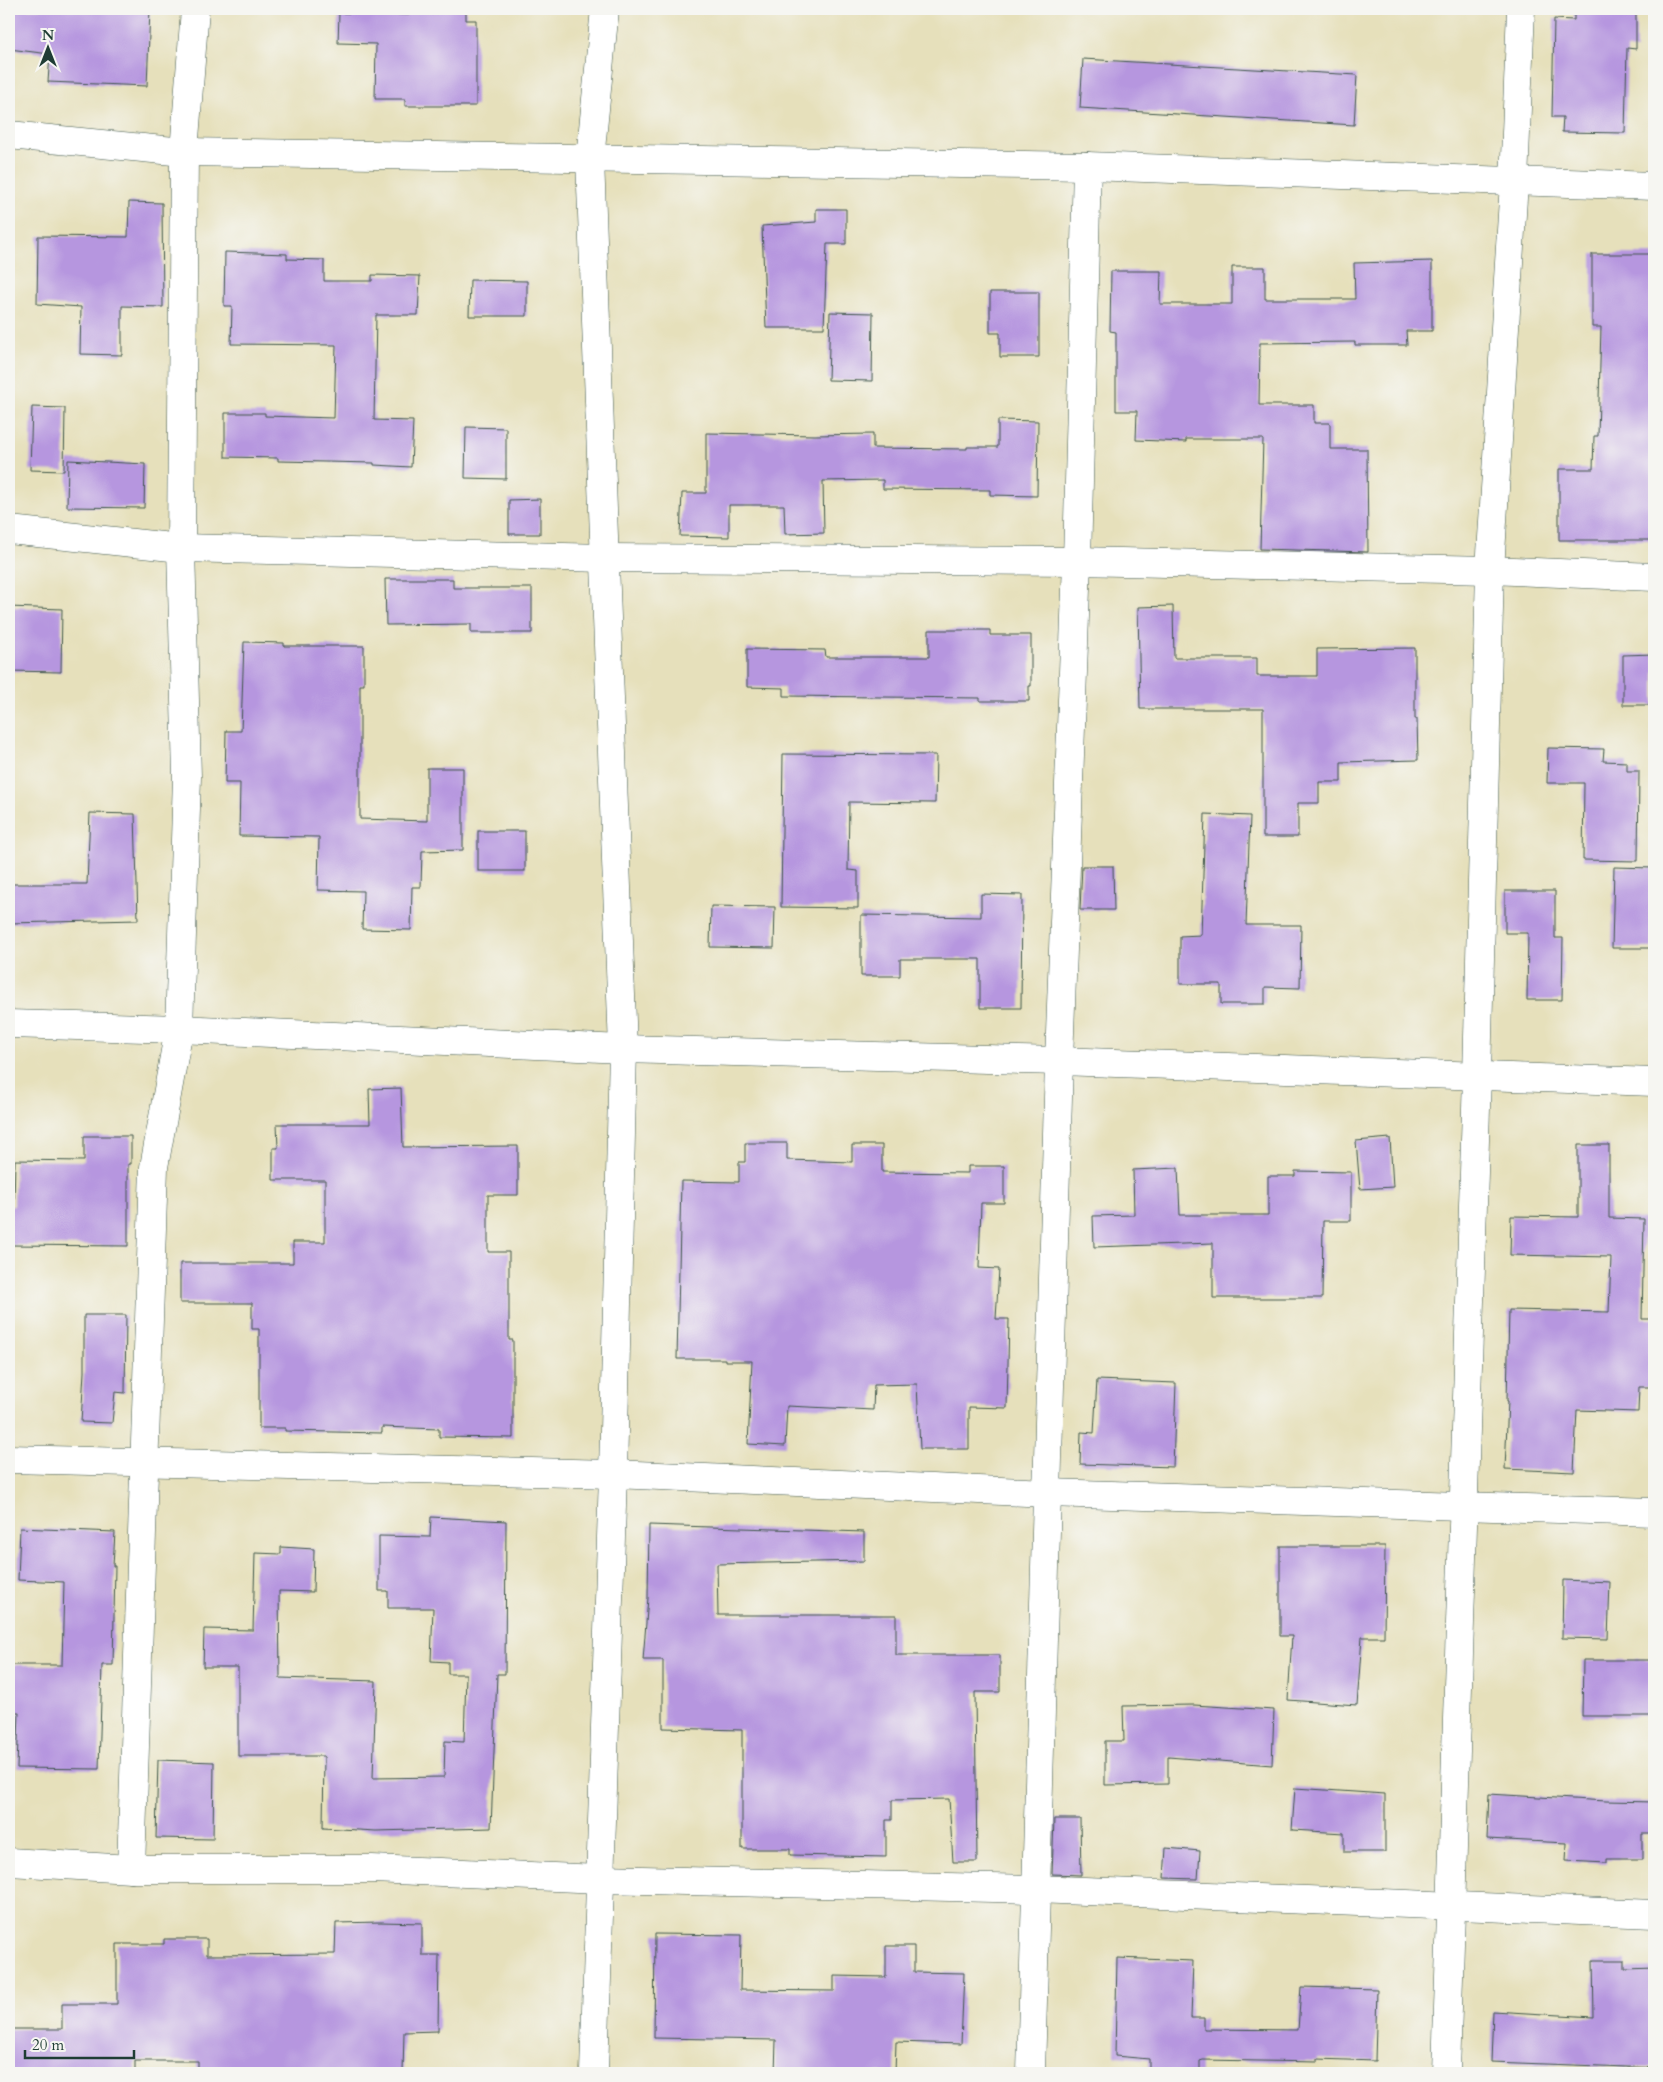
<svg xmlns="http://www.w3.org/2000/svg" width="1663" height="2082" font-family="Cardo,serif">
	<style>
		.building { fill: #b696df }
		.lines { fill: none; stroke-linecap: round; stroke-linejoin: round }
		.minor-casing { stroke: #3d5548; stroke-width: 29 }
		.minor { stroke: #fff; stroke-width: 28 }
	</style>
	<rect width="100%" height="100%" fill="#f6f6f2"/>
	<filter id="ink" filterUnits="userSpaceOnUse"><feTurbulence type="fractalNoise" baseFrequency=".02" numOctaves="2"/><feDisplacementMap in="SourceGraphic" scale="10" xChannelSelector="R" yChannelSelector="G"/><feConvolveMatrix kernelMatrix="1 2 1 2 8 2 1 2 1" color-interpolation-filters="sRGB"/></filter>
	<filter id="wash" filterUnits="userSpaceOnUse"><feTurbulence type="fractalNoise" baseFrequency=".0096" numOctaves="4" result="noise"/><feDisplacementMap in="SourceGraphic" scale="20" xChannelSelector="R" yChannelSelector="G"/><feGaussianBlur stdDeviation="1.12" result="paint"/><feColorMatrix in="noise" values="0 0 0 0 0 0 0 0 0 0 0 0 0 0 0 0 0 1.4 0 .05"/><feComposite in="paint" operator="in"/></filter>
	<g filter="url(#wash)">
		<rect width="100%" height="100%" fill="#e6e0bb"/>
		<g id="blocks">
			<g class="building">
				<path d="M12 9H150L147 86 48 82 50 54 9 49Z"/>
				<path d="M409 9H466V20H476V106H405V99H375L376 44 338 43 339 13 409 15Z"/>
				<path d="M1574 9H1636V49L1627 48 1625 133 1562 132 1563 117H1552L1554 19 1574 20Z"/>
				<path d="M1083 59 1357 75 1354 125 1080 108Z"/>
				<path d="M129 202 162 203 163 307 122 306V355L80 354 81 307 37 304 38 236 128 237Z"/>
				<path d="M816 209H846V244H827L824 328H766L762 226 816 222Z"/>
				<path d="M225 252 287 254V259L324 260V281H372V275L420 276 418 315H376L374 420 413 421 411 467 374 465V463L278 461V458L225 457V413H265V416L334 418 336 345 231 344 232 306H224Z"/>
				<path d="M1592 254H1654V540H1559V469H1593L1594 436H1598L1601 327H1592Z"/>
				<path d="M1432 261V331H1406L1407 345H1355V342L1260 343 1259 405H1314V423H1330V449H1367L1368 552 1260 549 1263 439H1186V442L1136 440 1137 411H1116V332L1110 331 1111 271H1161L1160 304H1232V267H1265V299H1355L1354 263Z"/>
				<path d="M470 280 527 281V316H469Z"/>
				<path d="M990 292H1039V357H1000V333H990Z"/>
				<path d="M830 312 873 313 872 381 828 380Z"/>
				<path d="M32 407 65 408 64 471 30 470Z"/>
				<path d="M998 420 1038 421 1037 496 990 495V490L883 489V480L823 481 824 533 785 534 784 505H729V537L680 536 682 493H706V433L815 435 873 434V448L967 449V447H998Z"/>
				<path d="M466 427 506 428V479L465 478Z"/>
				<path d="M68 460 145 464 144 508 67 507Z"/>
				<path d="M540 499V534H509V500Z"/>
				<path d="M385 579H453V588H532V633H471V624L386 625Z"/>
				<path d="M1173 606 1174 658H1257V676H1317V649L1415 648V719H1417L1418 760 1341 762V782H1319V803H1298V837H1263V709H1140L1138 607Z"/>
				<path d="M9 607 62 609 61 672 9 671Z"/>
				<path d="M929 630H990V635H1031V686H1029V701H980V698L784 696V688L747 687V649L825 650 826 657H929Z"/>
				<path d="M244 642 284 643V646H364V685H360V819L427 821V768H463V850L422 851 421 887H412L411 930 362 929 363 891 318 890 319 837 239 836 240 783H225L226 731H241Z"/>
				<path d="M1654 654V705H1623V655Z"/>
				<path d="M1548 748 1604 749 1603 761 1627 762V771H1639L1638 861 1583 860 1584 783H1547Z"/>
				<path d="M783 754 936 755 935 803 849 802 848 870 858 871V908L781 907Z"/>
				<path d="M90 813 135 814 138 920 9 923V884H87Z"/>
				<path d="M1205 814 1250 816 1246 925H1301L1300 988 1265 987V1004H1221V984H1180V936L1201 935Z"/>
				<rect x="478" y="831" width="47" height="40"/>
				<path d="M1082 866H1113L1114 910H1080Z"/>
				<path d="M1614 867 1654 868 1652 948H1612Z"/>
				<path d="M1505 891H1555V938H1563L1562 1000H1527L1528 933H1505Z"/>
				<path d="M981 894 1022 895 1021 1008H980V959H900V976H861V915L981 917Z"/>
				<path d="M711 906 775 907 774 948 710 947Z"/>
				<path d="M401 1088 403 1147 518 1146V1195H488V1252H509V1340H513V1438L439 1437V1429L382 1427V1433L285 1431V1428H259V1329H252V1303H180V1263H293V1242H325V1180H273V1148H278L277 1124H370L369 1089Z"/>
				<path d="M84 1136H131V1164H128V1246L9 1245V1206H14L15 1160 84 1161Z"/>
				<path d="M1390 1138 1393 1187 1360 1189 1356 1141Z"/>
				<path d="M745 1143H787V1160L852 1162V1145H882V1172L968 1173V1166H1004V1203H981L979 1268 999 1269 996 1319H1009L1007 1408 969 1407V1449H920L917 1384 874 1385 873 1410 787 1406 785 1446 748 1444 752 1361H725V1359H677L681 1181 739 1182V1162H745Z"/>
				<path d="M1578 1145H1609V1218L1644 1219 1642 1319H1654V1387H1639L1638 1412 1577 1410 1574 1472 1505 1469 1508 1401H1507L1509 1310 1609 1312 1611 1257 1510 1255 1511 1216 1578 1217Z"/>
				<path d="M1178 1168 1180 1215H1268V1176H1295V1171L1351 1172V1221H1323L1322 1298H1213V1243L1094 1247 1093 1216 1134 1215 1133 1170Z"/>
				<path d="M84 1315H126L125 1393 115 1392 112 1423 81 1422 84 1372Z"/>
				<path d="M1097 1380 1176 1383 1173 1467 1080 1464 1081 1432 1094 1433Z"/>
				<path d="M431 1517 506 1521 505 1674H497L491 1828 376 1831 323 1828 324 1756H238V1667H203L204 1629 253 1630 255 1553 281 1554V1547L314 1549 313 1592 279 1591 280 1678 376 1681 373 1778 444 1777 445 1741 464 1742 466 1674H448V1662L431 1661 433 1608H388V1591H379V1536L430 1537Z"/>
				<path d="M649 1525 864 1532V1561L717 1564 718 1615H896V1655H1000V1692H975L977 1862H953L949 1799 892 1800V1820H886V1857L790 1855V1849H742V1730L663 1728V1660H643L648 1598Z"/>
				<path d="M20 1528 115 1532 113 1566H115L113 1665H102L99 1769 17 1768 19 1712H9V1665H62L64 1582 18 1580Z"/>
				<path d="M1280 1546H1385L1384 1637H1362L1357 1705 1288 1700 1292 1636H1280Z"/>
				<path d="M1563 1580 1610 1582 1608 1639 1562 1638Z"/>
				<path d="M1583 1660H1654V1716H1582Z"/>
				<path d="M1194 1705 1274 1710 1272 1765 1168 1757V1784L1105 1785V1741H1124L1123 1706Z"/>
				<path d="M158 1760 214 1762 213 1839 156 1838Z"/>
				<path d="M1295 1788 1385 1794V1852H1344V1833L1292 1830Z"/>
				<path d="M1489 1794 1606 1801 1654 1802V1834H1642V1859H1607V1863L1566 1861 1567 1843 1487 1839Z"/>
				<path d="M1054 1819H1080L1081 1875 1052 1874Z"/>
				<path d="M1166 1848 1200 1851 1198 1879 1164 1878Z"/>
				<path d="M380 1922 422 1923V1955H439L438 2031 404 2032 403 2073H198V2061H135V2073H9V2029H62V2004H117V1944H164V1939H207V1955L335 1954 336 1923Z"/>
				<path d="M655 1934 741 1935 740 1990 834 1991V1976L886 1977V1946H914V1972L964 1973 961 2044 896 2042 895 2073H775L776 2040 654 2038Z"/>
				<path d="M1117 1958 1193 1961 1191 2018H1204V2029L1298 2030 1301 1987 1377 1989 1375 2061 1318 2059V2062L1203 2060 1200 2061V2073H1149V2059L1115 2056Z"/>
				<path d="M1593 1960H1625V1969L1654 1968V2068L1491 2062 1493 2011 1594 2017Z"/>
			</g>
		</g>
	</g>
	<g filter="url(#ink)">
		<use href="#blocks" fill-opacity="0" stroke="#3d5548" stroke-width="1"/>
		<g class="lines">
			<defs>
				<g id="minor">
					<path d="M9 135 184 152 1087 166 1654 186"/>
					<path d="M9 530 181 548 606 558 1077 561 1490 570 1654 577"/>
					<path d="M9 1024 179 1029 623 1049 1059 1061 1654 1082"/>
					<path d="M9 1459 613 1474 1048 1493 1654 1512"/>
					<path d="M9 1862 131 1869H372L600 1879 1035 1889 1654 1914"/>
					<path d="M131 1869 154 1167 179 1029 187 777 181 548 184 152 195 9"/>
					<path d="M594 2073 613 1474 623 1049 590 159 605 9"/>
					<path d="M1031 2073 1059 1061 1077 561 1087 166"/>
					<path d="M1446 2073 1477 1076 1490 570 1514 182 1521 9"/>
				</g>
			</defs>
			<use href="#minor" class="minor-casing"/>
			<use href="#minor" class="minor"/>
		</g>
	</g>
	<rect width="1663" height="2082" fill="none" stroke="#f6f6f2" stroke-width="30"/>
	<g transform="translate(48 48)" stroke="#f6f6f2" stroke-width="4" paint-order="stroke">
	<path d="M0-4L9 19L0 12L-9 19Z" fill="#1f3d34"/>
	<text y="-8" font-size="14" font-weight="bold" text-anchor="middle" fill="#1f3d34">N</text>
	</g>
	<path d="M25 2050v8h109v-8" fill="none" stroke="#1f3d34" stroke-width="2.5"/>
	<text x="32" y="2050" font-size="15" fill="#1f3d34" stroke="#f6f6f2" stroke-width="4" paint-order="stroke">20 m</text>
</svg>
